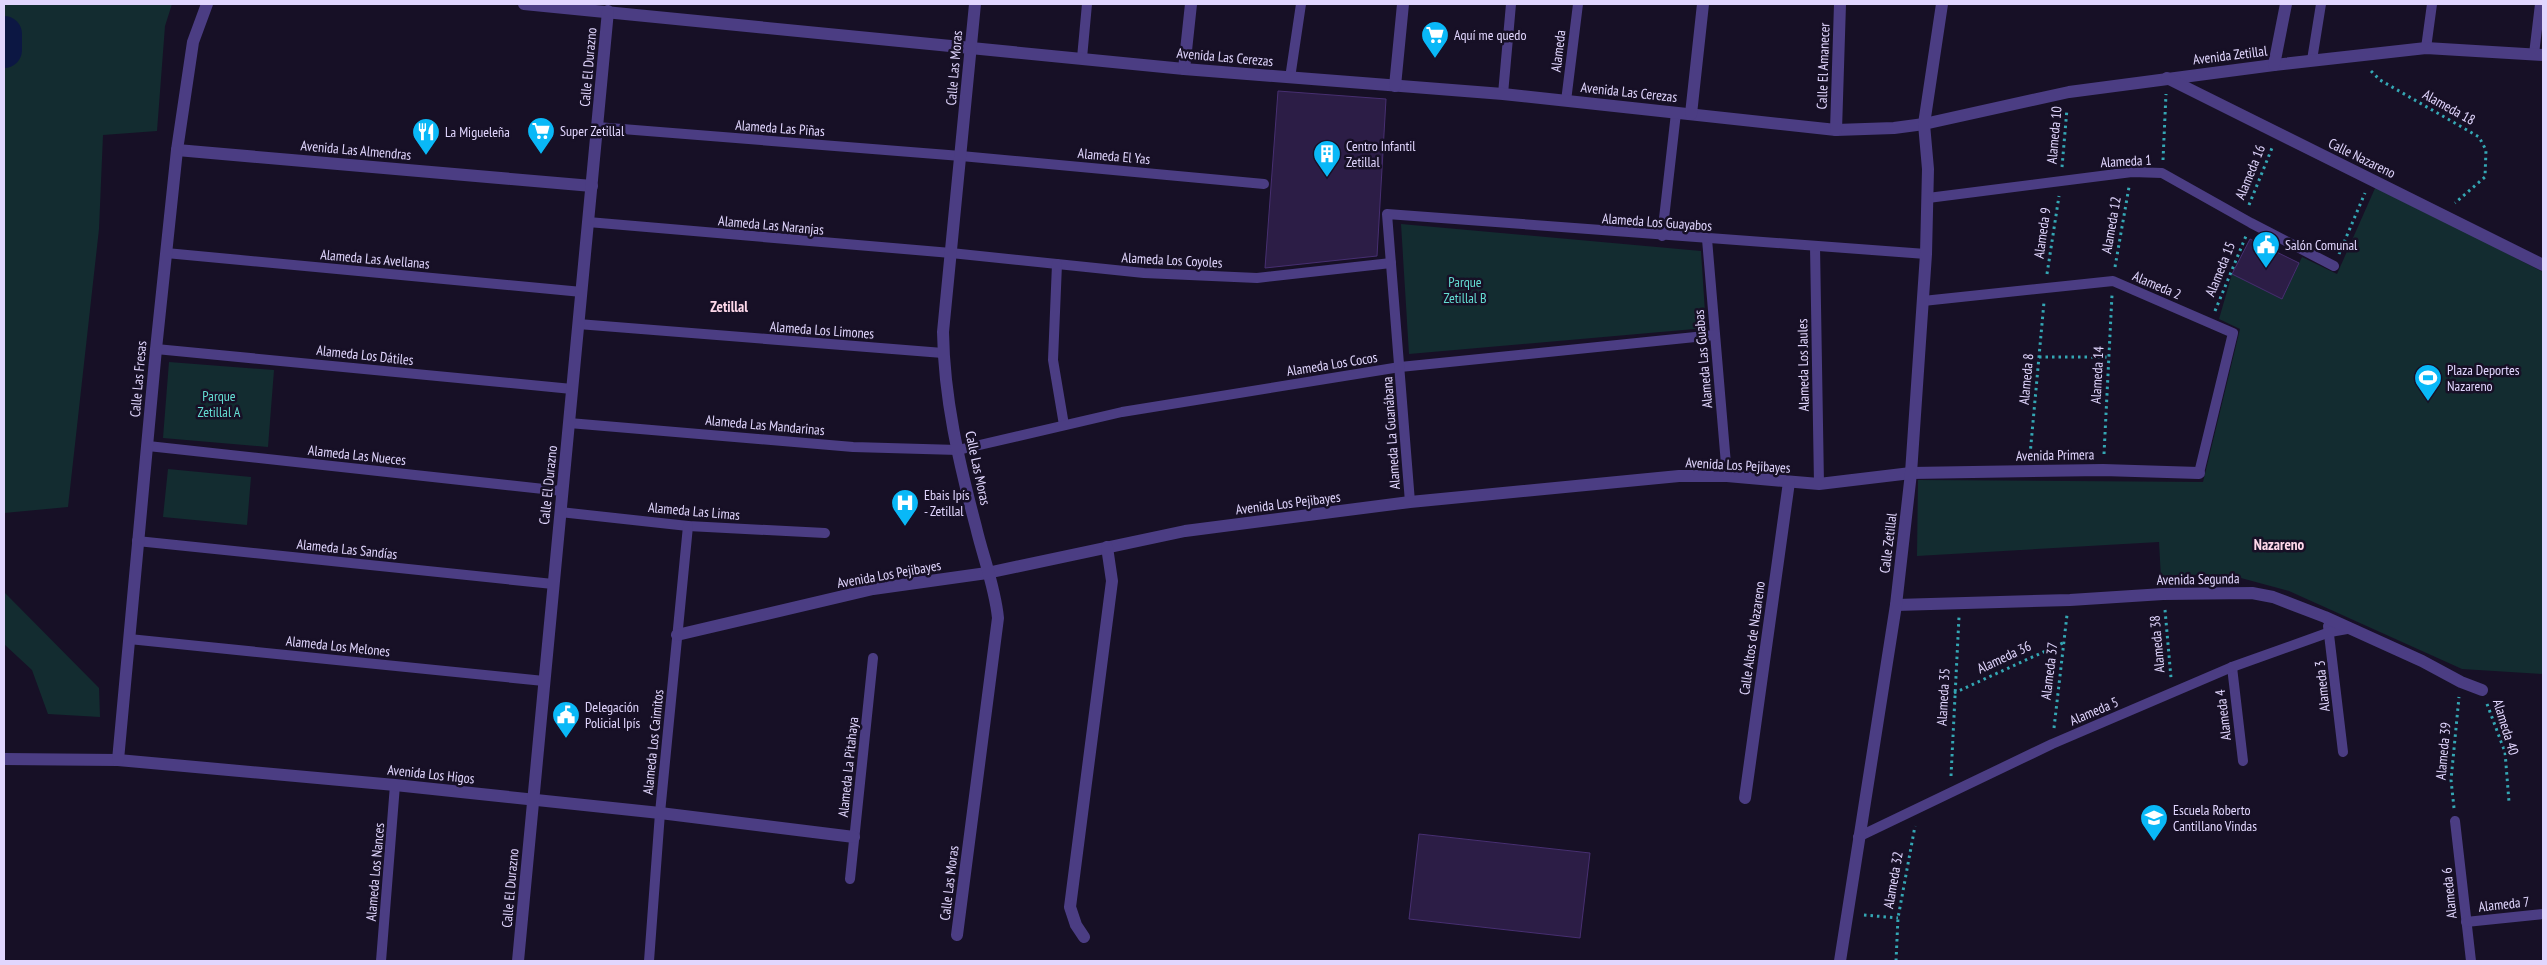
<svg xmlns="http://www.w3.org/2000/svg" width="2547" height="965" font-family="'PT Sans Narrow',sans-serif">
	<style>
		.green { fill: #132c30 }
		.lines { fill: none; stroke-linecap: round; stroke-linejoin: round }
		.river { stroke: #0c1743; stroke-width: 36 }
		.building { fill: #2c1d46; stroke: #472f71 }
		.path { stroke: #34a7b4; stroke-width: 3; stroke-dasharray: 2.5 4; stroke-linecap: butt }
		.service { stroke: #4b3d83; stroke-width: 10 }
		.minor { stroke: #4b3d83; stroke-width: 12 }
		.labels { text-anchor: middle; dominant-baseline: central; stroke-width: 5; stroke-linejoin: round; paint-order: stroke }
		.poi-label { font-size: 14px; fill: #e1d6fe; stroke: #171026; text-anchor: start }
		.street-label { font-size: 14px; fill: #e1d6fe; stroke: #171026 }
		.park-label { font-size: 14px; fill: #64dcd2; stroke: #171026 }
		.neighbourhood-label { font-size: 15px; font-weight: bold; fill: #fed8ea; stroke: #171026 }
	</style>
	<rect width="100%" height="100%" fill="#171026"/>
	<g class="green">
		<path d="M4 4H172L165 26 157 131 103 135 99 229 68 507 4 513Z"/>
		<path d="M2376 186 2543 272V674L2462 669 2289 591 2241 578 2204 574 2161 578 2159 542 1917 556 1918 480 2203 482 2240 329 2219 319 2232 274 2282 299 2302 257 2337 274Z"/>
		<path d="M1401 224 1701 251 1706 328 1409 354Z"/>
		<path d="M169 362 274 370 268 447 163 438Z"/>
		<path d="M168 469 251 477 247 525 163 517Z"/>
		<path d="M4 592 99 688 100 717 48 714 32 670 4 644Z"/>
	</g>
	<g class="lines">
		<path class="river" d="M4 34V50"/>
	</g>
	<g class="building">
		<path d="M1278 91 1386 99 1377 256 1265 268Z"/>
		<path d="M2250 239 2299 263 2282 299 2232 274Z"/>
		<path d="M1419 834 1590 853 1580 938 1409 919Z"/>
	</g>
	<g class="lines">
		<g class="path">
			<path d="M2371 71 2380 80 2479 137 2486 150 2485 177 2455 203"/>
			<path d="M2163 160 2166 94"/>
			<path d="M2062 167 2067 109"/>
			<path d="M2249 205 2272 148"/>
			<path d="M2339 254 2365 193"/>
			<path d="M2115 267 2129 187"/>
			<path d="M2047 274 2059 196"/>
			<path d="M2215 311 2246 236"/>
			<path d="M2039 357H2109"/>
			<path d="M2104 454 2112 295"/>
			<path d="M2030 455 2044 302"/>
			<path d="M2165 610 2171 678"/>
			<path d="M1954 693 2063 643"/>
			<path d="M2487 704 2505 752 2509 802"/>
			<path d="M2054 728 2067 615"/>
			<path d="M1951 776 1959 617"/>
			<path d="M2454 808 2451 780 2459 697"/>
			<path d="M1864 915 1898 918"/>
			<path d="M1896 961 1898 918 1915 826"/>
		</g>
		<g class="service">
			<path d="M2426 48 2432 4"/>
			<path d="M2534 54 2540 4"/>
			<path d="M1082 58 1087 4"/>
			<path d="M2312 60 2321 4"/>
			<path d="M1290 78 1301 4"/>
			<path d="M1503 94 1511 4"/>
			<path d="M1566 101 1578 4"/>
			<path d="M597 127 961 156 1264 184"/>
			<path d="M1928 198 2132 172 2162 173 2251 223 2334 266"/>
			<path d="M588 222 951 253 1144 273 1257 278 1391 263"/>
			<path d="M1662 236 1676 113"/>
			<path d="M1707 239 1727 476"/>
			<path d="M1815 246 1819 484"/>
			<path d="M166 253 582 292"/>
			<path d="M1057 264 1053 360 1064 425"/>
			<path d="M1923 301 2113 281 2233 333 2199 473"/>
			<path d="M578 324 943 353"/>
			<path d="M156 349 572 389"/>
			<path d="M569 423 853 447 958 450 1122 412 1400 367 1715 335"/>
			<path d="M148 446 562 491"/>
			<path d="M1410 502 1387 214 1926 254"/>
			<path d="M560 512 688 526 825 533"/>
			<path d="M137 541 553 584"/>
			<path d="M2328 626 2343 752"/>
			<path d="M129 639 544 681"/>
			<path d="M2232 667 2243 761"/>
			<path d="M2455 821 2471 961"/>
			<path d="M1858 837 2052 744 2232 667 2330 632 2347 629"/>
			<path d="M850 879 873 658"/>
			<path d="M2466 922 2543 914"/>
			<path d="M381 961 395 785"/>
			<path d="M649 961 660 813 688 526"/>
		</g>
		<g class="minor">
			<path d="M524 4 1184 69 1503 94 1836 130 1894 128 1924 124 2069 92 2274 65 2426 48 2543 55"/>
			<path d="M2274 65 2286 4"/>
			<path d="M1184 69 1191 4"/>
			<path d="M2167 78 2543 265"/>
			<path d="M1395 86 1403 4"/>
			<path d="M1691 114 1703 4"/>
			<path d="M1836 130 1840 4"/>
			<path d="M177 150 592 186"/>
			<path d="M1896 605 2070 600 2163 594 2252 593 2273 597 2325 617 2422 661 2461 682 2482 690"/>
			<path d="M677 635 873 589 987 573 1185 531 1410 502 1679 476H1727L1819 484 1911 473 2103 470 2199 473"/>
			<path d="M4 759 118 760 395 785 660 813 854 837"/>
			<path d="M118 760 156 349 177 150 193 42 207 4"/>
			<path d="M1745 798 1789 482"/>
			<path d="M957 935 998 618C995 587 983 557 976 527 959 463 944 398 943 332L975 4"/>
			<path d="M1084 937 1076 925 1070 907 1112 581 1107 547"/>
			<path d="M518 961 608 11"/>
			<path d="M1840 961 1896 605 1911 473 1926 254 1928 169 1924 124 1942 4"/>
		</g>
	</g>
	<defs>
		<symbol id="supermarket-pin" viewBox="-11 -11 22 30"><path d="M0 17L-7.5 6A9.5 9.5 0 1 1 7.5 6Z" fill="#09b8f7" stroke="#171026"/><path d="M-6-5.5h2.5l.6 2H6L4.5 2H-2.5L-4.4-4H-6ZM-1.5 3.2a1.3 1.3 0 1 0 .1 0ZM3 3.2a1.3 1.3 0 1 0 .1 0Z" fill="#fff"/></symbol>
		<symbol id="restaurant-pin" viewBox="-11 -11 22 30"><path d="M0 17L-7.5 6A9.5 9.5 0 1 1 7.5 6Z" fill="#09b8f7" stroke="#171026"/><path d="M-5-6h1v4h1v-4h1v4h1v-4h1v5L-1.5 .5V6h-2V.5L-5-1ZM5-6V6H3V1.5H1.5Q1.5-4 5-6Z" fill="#fff"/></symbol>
		<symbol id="building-pin" viewBox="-11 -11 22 30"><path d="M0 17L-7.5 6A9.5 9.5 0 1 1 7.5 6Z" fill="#09b8f7" stroke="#171026"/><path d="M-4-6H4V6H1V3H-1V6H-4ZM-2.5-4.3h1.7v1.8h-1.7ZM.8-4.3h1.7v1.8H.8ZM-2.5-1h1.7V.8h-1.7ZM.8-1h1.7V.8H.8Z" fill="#fff"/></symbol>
		<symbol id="civic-pin" viewBox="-11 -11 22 30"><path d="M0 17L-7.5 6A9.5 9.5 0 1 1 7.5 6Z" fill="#09b8f7" stroke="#171026"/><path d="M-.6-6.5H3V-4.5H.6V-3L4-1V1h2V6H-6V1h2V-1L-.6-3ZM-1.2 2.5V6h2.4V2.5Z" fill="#fff"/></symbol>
		<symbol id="stadium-pin" viewBox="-11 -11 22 30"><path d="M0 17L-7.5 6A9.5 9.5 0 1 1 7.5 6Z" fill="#09b8f7" stroke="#171026"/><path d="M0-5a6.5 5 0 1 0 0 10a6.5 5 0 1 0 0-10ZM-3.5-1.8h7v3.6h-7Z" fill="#fff"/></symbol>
		<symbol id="hospital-pin" viewBox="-11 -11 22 30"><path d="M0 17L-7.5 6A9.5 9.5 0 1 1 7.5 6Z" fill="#09b8f7" stroke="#171026"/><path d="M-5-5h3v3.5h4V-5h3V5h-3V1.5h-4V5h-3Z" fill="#fff"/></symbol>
		<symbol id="school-pin" viewBox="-11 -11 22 30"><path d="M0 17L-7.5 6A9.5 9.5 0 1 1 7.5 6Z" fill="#09b8f7" stroke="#171026"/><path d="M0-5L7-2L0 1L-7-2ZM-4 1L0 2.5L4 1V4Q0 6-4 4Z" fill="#fff"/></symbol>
	</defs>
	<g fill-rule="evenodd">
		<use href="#supermarket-pin" x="1419" y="19" width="32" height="43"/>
		<use href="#supermarket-pin" x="525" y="115" width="32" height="43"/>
		<use href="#restaurant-pin" x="410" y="116" width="32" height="43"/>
		<use href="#building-pin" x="1311" y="138" width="32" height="43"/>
		<use href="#civic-pin" x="2250" y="229" width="32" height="43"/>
		<use href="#stadium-pin" x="2412" y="362" width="32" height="43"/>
		<use href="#hospital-pin" x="889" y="487" width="32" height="43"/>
		<use href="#civic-pin" x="550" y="699" width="32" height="43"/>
		<use href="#school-pin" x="2138" y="802" width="32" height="43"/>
	</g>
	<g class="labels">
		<g class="poi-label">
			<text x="1454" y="35">Aquí me quedo</text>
			<text x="560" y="131">Super Zetillal</text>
			<text x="445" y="132">La Migueleña</text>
			<text x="1346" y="146">Centro Infantil<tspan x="1346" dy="16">Zetillal</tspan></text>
			<text x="2285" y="245">Salón Comunal</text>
			<text x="2447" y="370">Plaza Deportes<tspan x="2447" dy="16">Nazareno</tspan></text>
			<text x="924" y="495">Ebais Ipís<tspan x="924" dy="16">- Zetillal</tspan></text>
			<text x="585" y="707">Delegación<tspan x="585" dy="16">Policial Ipís</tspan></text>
			<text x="2173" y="810">Escuela Roberto<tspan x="2173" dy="16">Cantillano Vindas</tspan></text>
		</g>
		<g class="street-label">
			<text transform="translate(1558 51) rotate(-83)">Alameda</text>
			<text transform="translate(2230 55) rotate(-7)">Avenida Zetillal</text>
			<text transform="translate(1225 57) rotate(5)">Avenida Las Cerezas</text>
			<text transform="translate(1823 66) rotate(-88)">Calle El Amanecer</text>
			<text transform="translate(588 67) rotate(-85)">Calle El Durazno</text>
			<text transform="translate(954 68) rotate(-85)">Calle Las Moras</text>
			<text transform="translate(1629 92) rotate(6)">Avenida Las Cerezas</text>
			<text transform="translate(2449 107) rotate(29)">Alameda 18</text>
			<text transform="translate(780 128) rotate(4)">Alameda Las Piñas</text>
			<text transform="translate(2054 135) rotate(-85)">Alameda 10</text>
			<text transform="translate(356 150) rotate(5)">Avenida Las Almendras</text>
			<text transform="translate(1114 156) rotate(5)">Alameda El Yas</text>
			<text transform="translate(2362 158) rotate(26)">Calle Nazareno</text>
			<text transform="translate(2126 161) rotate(-3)">Alameda 1</text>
			<text transform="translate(2250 172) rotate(-68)">Alameda 16</text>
			<text transform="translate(1657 222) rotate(4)">Alameda Los Guayabos</text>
			<text transform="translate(771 225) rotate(5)">Alameda Las Naranjas</text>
			<text transform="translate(2111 225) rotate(-80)">Alameda 12</text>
			<text transform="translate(2042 233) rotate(-82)">Alameda 9</text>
			<text transform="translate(375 259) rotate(5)">Alameda Las Avellanas</text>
			<text transform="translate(1172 260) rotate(3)">Alameda Los Coyoles</text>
			<text transform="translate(2220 269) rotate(-68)">Alameda 15</text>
			<text transform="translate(2157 285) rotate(23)">Alameda 2</text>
			<text transform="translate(822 330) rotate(4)">Alameda Los Limones</text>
			<text transform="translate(365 355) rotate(6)">Alameda Los Dátiles</text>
			<text transform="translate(1703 359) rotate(-95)">Alameda Las Guabas</text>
			<text transform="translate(1332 364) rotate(-9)">Alameda Los Cocos</text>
			<text transform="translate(1803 365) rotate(-91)">Alameda Los Jaules</text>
			<text transform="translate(2097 375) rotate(-87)">Alameda 14</text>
			<text transform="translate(138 379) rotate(-85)">Calle Las Fresas</text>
			<text transform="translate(2026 379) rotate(-85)">Alameda 8</text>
			<text transform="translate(765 425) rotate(5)">Alameda Las Mandarinas</text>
			<text transform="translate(1391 433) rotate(-94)">Alameda La Guanábana</text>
			<text transform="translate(357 455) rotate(6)">Alameda Las Nueces</text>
			<text transform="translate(2055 455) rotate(-1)">Avenida Primera</text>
			<text transform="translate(1738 465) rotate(3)">Avenida Los Pejibayes</text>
			<text transform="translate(978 468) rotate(78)">Calle Las Moras</text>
			<text transform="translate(548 485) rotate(-84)">Calle El Durazno</text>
			<text transform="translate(1288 503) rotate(-7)">Avenida Los Pejibayes</text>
			<text transform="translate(694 511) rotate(5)">Alameda Las Limas</text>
			<text transform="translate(1888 543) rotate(-83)">Calle Zetillal</text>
			<text transform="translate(347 549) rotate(6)">Alameda Las Sandías</text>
			<text transform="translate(889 574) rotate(-10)">Avenida Los Pejibayes</text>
			<text transform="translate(2198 579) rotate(-1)">Avenida Segunda</text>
			<text transform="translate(1752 638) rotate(-82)">Calle Altos de Nazareno</text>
			<text transform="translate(2157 644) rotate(-95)">Alameda 38</text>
			<text transform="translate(338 646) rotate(6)">Alameda Los Melones</text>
			<text transform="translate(2004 657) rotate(-25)">Alameda 36</text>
			<text transform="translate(2049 671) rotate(-83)">Alameda 37</text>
			<text transform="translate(2322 686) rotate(-96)">Alameda 3</text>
			<text transform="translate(1943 697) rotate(-87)">Alameda 35</text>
			<text transform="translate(2094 711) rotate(-23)">Alameda 5</text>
			<text transform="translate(2223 715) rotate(-97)">Alameda 4</text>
			<text transform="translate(2506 727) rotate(73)">Alameda 40</text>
			<text transform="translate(653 742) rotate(-84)">Alameda Los Caimitos</text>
			<text transform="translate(2443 751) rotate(-85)">Alameda 39</text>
			<text transform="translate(848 767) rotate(-84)">Alameda La Pitahaya</text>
			<text transform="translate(431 774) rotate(6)">Avenida Los Higos</text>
			<text transform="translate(375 872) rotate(-85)">Alameda Los Nances</text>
			<text transform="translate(1893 880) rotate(-80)">Alameda 32</text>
			<text transform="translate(949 883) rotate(-83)">Calle Las Moras</text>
			<text transform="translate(510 888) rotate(-85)">Calle El Durazno</text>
			<text transform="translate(2449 893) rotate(-96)">Alameda 6</text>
			<text transform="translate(2504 904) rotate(-6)">Alameda 7</text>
		</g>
		<g class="park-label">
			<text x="1465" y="282">Parque<tspan x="1465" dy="16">Zetillal B</tspan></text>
			<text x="219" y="396">Parque<tspan x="219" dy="16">Zetillal A</tspan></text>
		</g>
		<g class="neighbourhood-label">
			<text x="729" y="306">Zetillal</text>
			<text x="2279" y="544">Nazareno</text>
		</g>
	</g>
	<rect width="2547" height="965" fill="none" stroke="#e1d6fe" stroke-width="10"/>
</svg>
